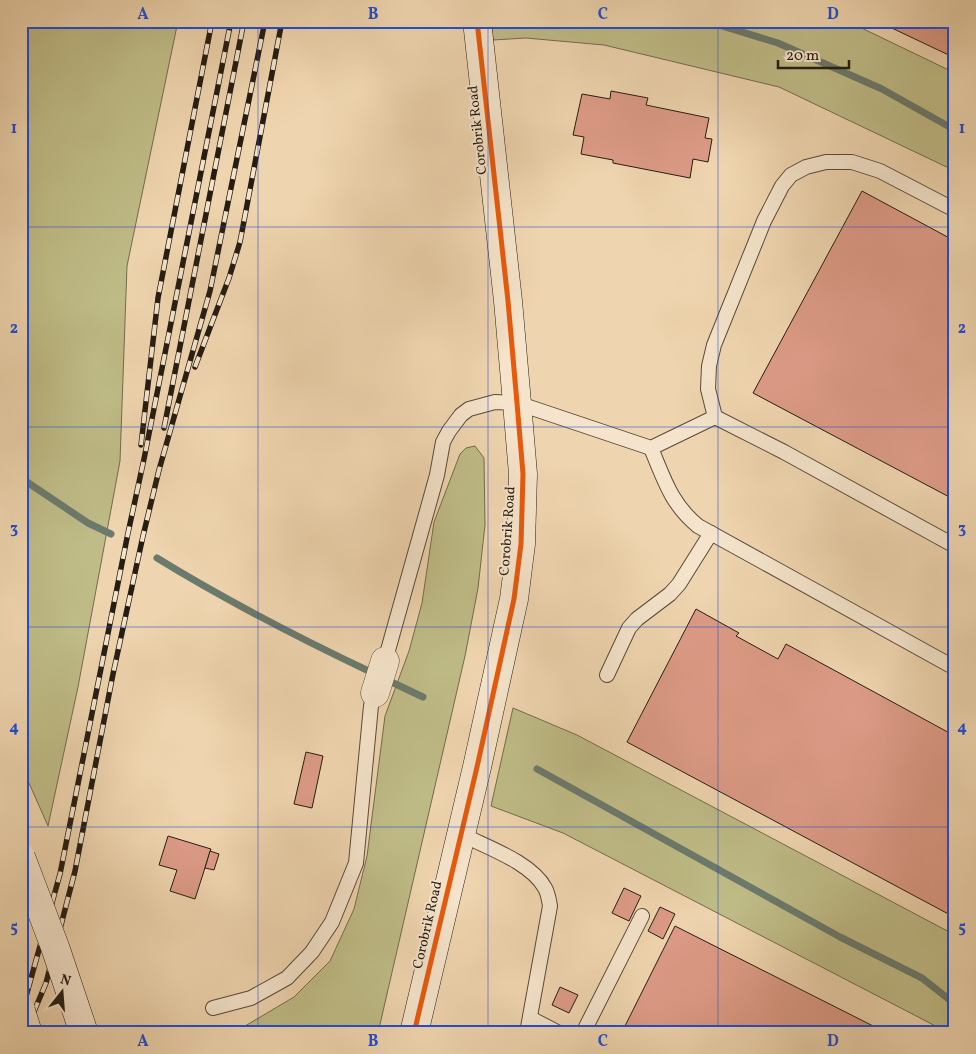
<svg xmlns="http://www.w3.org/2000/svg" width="976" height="1054" font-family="Vollkorn,serif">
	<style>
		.green { fill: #bfbc87; stroke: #726c4d }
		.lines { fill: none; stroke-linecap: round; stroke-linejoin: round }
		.stream { stroke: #6b7a6c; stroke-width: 7 }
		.building { fill: #dd9b87; stroke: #251c13 }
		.lane-casing { stroke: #584a3a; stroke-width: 16 }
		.street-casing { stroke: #584a3a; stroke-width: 29 }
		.secondary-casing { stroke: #251c13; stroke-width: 29 }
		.lane { stroke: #f5e4cb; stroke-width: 14 }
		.street { stroke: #f5e4cb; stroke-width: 28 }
		.secondary { stroke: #f5e4cb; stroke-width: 28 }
		.rail-casing { stroke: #251c13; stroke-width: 5.5 }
		.rail { stroke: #f5e4cb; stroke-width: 4; stroke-dasharray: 11; stroke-linecap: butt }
		.secondary-bridge-casing { stroke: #251c13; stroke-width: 29; stroke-linecap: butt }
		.secondary-bridge { stroke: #f5e4cb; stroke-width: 28 }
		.cycleway-casing { stroke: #f5e4cb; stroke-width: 8 }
		.cycleway { stroke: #e8590c; stroke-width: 5 }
		.grid { fill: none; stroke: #1d4ed8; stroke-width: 1; stroke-opacity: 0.55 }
		.labels { text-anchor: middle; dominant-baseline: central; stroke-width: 4; stroke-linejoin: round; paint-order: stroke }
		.street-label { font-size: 14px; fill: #251c13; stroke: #f5e4cb }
		.neatline { fill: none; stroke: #1d4ed8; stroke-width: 2 }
		.grid-label { font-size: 16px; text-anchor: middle; font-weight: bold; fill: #1d4ed8 }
	</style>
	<rect width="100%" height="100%" fill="#efd5af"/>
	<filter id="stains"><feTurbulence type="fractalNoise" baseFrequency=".004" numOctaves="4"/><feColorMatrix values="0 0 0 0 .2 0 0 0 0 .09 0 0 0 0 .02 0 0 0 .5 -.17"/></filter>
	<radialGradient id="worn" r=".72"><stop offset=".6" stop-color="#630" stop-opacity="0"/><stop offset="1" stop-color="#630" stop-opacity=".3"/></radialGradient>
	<g class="green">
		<path d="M21 21H178L127 266 120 461 78 687 48 826 21 765Z"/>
		<path d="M491 21H847L955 73V171L779 87 604 45 526 38 493 40Z"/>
		<path d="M475 446 484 458 485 525 478 588 465 656 378 1033H222L240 1029 294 997 330 961 354 909 367 856 385 716 409 651 422 603 434 522 460 454 466 448Z"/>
		<path d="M513 708 577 735 955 935V1033H949L563 833 491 806Z"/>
	</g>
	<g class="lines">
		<g class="stream">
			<path d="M706 21 778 43 882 89 955 130"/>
			<path d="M21 478 88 523 111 534"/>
			<path d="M157 558C227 601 301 639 375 674"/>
			<path d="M385 679 423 697"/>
			<path d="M537 769 840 937 922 978 955 1004"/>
		</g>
	</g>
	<g class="building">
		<path d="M877 21H955V58Z"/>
		<path d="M611 91 648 98 646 105 709 118 705 138 712 139 708 162 693 159 690 178 613 163V160L581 154 584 137 573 135 582 94 610 99Z"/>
		<path d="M862 191 955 241V500L753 393Z"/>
		<path d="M696 609 739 633 736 636 778 659 786 644 955 736 954 917 627 742Z"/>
		<path d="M306 752 323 756 312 808 294 804Z"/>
		<path d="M168 836 211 849 195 899 170 891 177 870 159 865Z"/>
		<path d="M210 851 219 854 214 870 205 868Z"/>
		<path d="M624 888 641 896 629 921 612 913Z"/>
		<path d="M660 907 675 914 663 939 648 931Z"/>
		<path d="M675 926 887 1033H639L625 1026Z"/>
		<path d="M560 987 578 995 569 1013 552 1005Z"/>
	</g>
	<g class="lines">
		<defs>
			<g id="lane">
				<path d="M955 210 880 171 852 162H826L806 167 791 175 782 186 764 221 714 345 709 366 708 389 715 417 784 452 955 546"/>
				<path d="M651 448C664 479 671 504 698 526L955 668"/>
				<path d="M385 661 437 475 443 442 449 431 461 415 469 409 495 402 517 403 651 448 715 417"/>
				<path d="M607 675 629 628 637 619 670 594 679 584 711 533"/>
				<path d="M461 834C486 847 531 862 545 888 548 893 549 900 550 906L527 1033"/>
				<path d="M213 1008 251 998 287 978 312 952 332 922 356 863 371 706 375 693"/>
				<path d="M530 1018 559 1033"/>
				<path d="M583 1033 642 916"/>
			</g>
			<path id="street" d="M375 693 385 661"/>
			<path id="secondary" d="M414 1033 477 767 514 599 521 544 523 474 517 403 508 301 477 21"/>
		</defs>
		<use href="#lane" class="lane-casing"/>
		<use href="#street" class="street-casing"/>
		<use href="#secondary" class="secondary-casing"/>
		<use href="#lane" class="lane"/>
		<use href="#street" class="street"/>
		<use href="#secondary" class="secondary"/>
		<defs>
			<g id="rail">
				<path d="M195 367 229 278 240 242 282 21"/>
				<path d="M164 428 244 21"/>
				<path d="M141 445 158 298 212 21"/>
				<path d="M21 1009 25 1000 60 874 128 533 144 459 231 21"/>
				<path d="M25 1033 46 983 75 871 113 674 143 536 159 470 210 291 265 21"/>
			</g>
		</defs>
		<use href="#rail" class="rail-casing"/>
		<use href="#rail" class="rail"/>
		<defs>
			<g id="secondary-bridge">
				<path d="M21 857 55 947 84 1033"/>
				<path d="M21 1011 28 1033"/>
			</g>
		</defs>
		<use href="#secondary-bridge" class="secondary-bridge-casing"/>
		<use href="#secondary-bridge" class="secondary-bridge"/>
		<defs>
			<path id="cycleway" d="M414 1033 477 767 514 599 521 544 523 474 517 403 508 301 477 21"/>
		</defs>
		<use href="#cycleway" class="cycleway-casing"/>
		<use href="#cycleway" class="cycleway"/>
	</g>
	<path class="grid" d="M258 21V1033M488 21V1033M718 21V1033M21 227H955M21 427H955M21 627H955M21 827H955"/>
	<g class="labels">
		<g class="street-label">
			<text transform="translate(478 130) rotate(-96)">Corobrik Road</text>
			<text transform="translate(508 531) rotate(-86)">Corobrik Road</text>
			<text transform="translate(428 925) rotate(-77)">Corobrik Road</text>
		</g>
	</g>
	<rect width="976" height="1054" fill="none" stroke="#efd5af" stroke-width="55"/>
	<g transform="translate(62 992) rotate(17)" stroke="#f5e4cb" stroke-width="4" paint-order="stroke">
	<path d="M0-4L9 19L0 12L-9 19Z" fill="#251c13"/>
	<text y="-8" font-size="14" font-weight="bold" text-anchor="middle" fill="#251c13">N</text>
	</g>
	<path d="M778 60v8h71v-8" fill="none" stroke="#251c13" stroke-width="2.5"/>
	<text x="786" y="60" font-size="15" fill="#251c13" stroke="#f5e4cb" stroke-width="4" paint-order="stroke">20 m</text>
	<rect x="28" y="28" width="920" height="998" class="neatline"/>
	<g class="grid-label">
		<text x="143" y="19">A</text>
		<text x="373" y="19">B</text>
		<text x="603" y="19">C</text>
		<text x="833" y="19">D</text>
		<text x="14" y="133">1</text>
		<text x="962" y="133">1</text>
		<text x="14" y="333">2</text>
		<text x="962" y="333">2</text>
		<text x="14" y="533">3</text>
		<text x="962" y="533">3</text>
		<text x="14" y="732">4</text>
		<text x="962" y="732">4</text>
		<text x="14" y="932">5</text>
		<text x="962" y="932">5</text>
		<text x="143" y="1046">A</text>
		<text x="373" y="1046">B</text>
		<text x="603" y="1046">C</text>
		<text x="833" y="1046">D</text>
	</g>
	<rect width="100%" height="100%" filter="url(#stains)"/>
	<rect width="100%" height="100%" fill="url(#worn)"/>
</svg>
